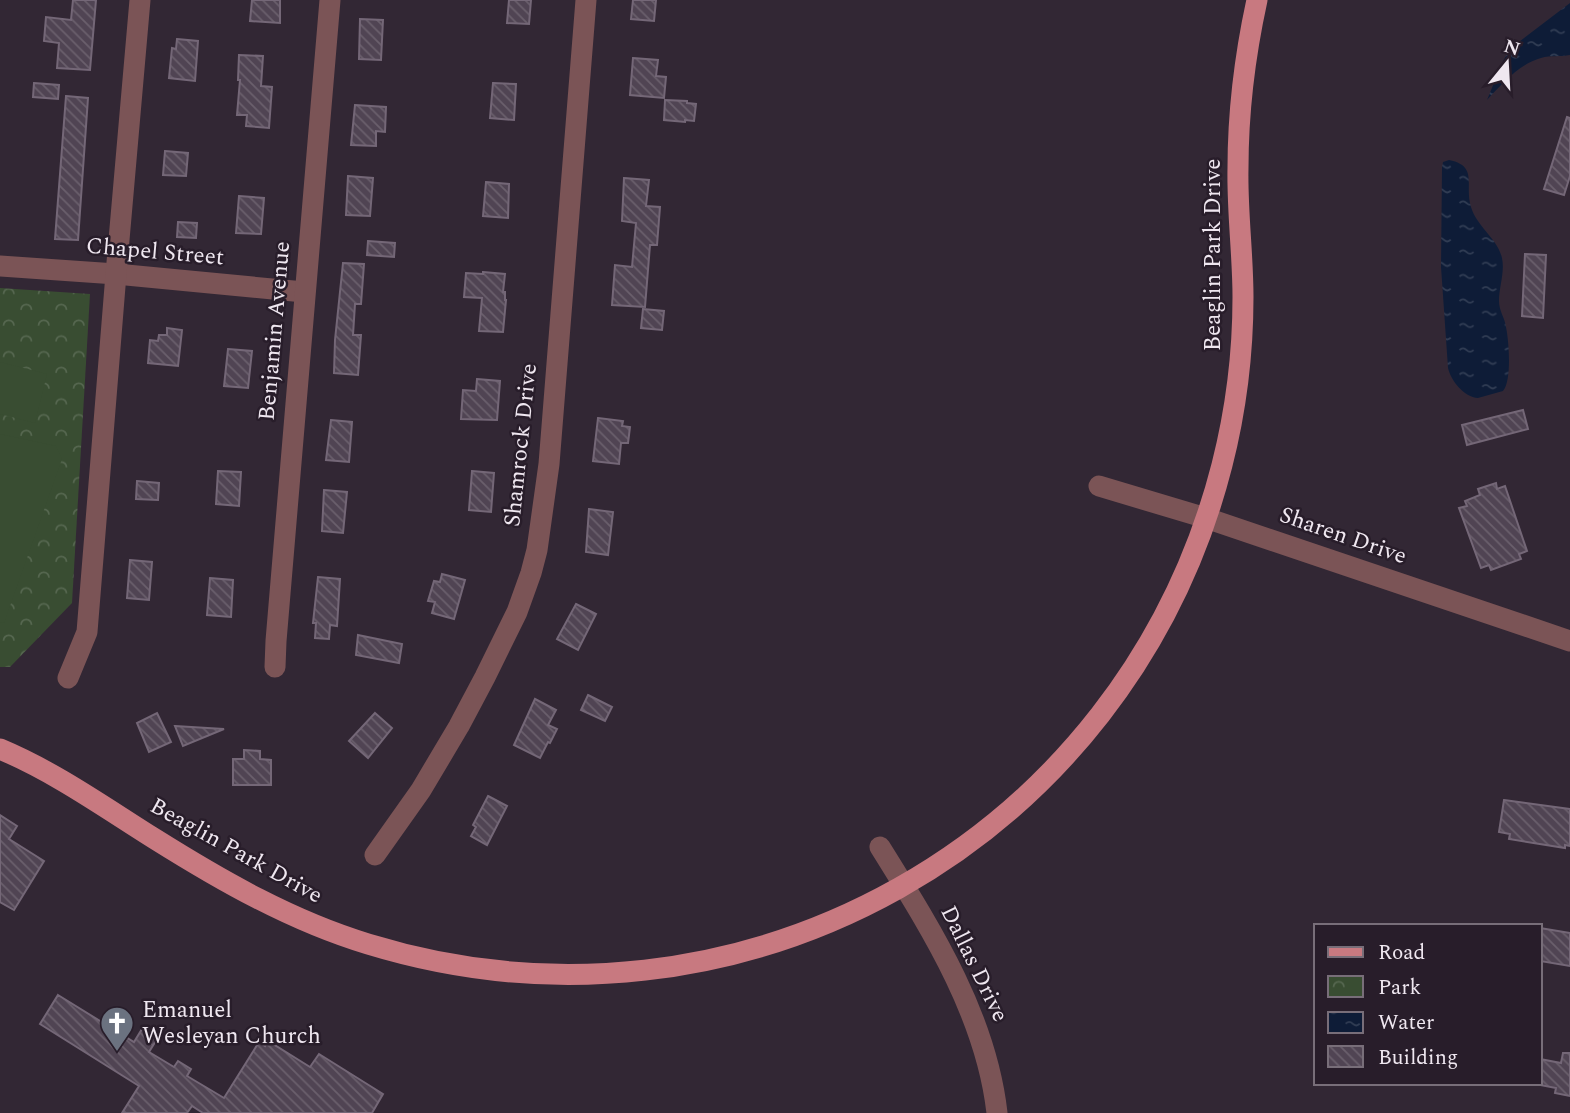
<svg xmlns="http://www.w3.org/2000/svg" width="1570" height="1113" font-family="Spectral,serif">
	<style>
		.park { fill: url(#park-crowns) }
		.garden { fill: #394d32 }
		.water { fill: url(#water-ripples) }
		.building { fill: url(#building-back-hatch); stroke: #746777; stroke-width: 2 }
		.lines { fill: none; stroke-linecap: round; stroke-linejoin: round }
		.minor { stroke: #7b5456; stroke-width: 21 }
		.major { stroke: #c87980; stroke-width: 21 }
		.labels { text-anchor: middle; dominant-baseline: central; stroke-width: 5; stroke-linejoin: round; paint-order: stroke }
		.street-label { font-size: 23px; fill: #efe7f0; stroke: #281d2a }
		.poi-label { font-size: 23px; fill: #efe7f0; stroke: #281d2a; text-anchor: start }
	</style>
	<defs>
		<pattern id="park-crowns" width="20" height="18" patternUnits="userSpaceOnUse" patternTransform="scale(1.75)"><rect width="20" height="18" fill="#394d32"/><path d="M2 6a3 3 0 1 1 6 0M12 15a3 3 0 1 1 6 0" fill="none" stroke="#566750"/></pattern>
		<pattern id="water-ripples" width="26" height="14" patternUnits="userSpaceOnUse" patternTransform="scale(1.75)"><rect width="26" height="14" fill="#0e1c37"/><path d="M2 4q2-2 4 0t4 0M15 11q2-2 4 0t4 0" fill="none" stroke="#313d54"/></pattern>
		<pattern id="building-back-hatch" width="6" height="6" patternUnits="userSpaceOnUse" patternTransform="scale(1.75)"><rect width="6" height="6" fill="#504453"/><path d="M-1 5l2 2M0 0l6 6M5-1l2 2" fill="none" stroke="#6a5f6c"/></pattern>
	</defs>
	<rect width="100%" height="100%" fill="#322734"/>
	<path class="park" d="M0 288 90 294 72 603 10 667H0Z"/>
	<g class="garden">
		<path d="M0 362 47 374 35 423 0 414Z"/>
		<path d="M0 434 56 446 62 459 4 623 0 622Z"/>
	</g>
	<g class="water">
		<path d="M1570 3V55C1561 57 1551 55 1541 58 1519 64 1502 84 1487 100L1503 61 1511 48Z"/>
		<path d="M1449 160C1479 166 1464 185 1471 207 1477 227 1498 239 1502 258 1505 272 1499 287 1499 301 1499 311 1505 318 1506 327 1509 341 1512 381 1503 391L1478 398C1464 397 1451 381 1448 368L1441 267 1442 167 1443 162Z"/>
	</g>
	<g class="building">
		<path d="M73 0H96L90 70 57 68 59 43 44 41 46 17 71 20Z"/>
		<path d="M252 0H280V23L250 21Z"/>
		<path d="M509 0H531L529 24 507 23Z"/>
		<path d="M633 0H656L654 21 631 19Z"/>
		<path d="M360 19 383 20 381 60 359 59Z"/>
		<path d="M177 39 198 41 195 81 169 78 172 48 176 49Z"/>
		<path d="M239 55 263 56 261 86 272 87 269 128 246 126 247 115H237L240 80H238Z"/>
		<path d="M633 58 658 60 656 76 666 77 664 98 630 95Z"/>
		<path d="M34 83 59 85 58 99 33 97Z"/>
		<path d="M493 83 516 84 514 120 490 118Z"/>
		<path d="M66 96 88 98 78 240 55 239Z"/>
		<path d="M665 100 687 101V103L696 104 694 121 685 120V122L664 120Z"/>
		<path d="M355 105 386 107 385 132 376 131V146L351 145Z"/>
		<path d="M1567 117 1570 118V176L1564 195 1544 189Z"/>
		<path d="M165 151 188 153 186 176 163 175Z"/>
		<path d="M348 176 373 178 370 216 346 215Z"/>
		<path d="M624 178 649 180 646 206 660 207 657 245H650L645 307 612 305 615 265 632 267 636 223 622 221Z"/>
		<path d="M486 182 509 184 508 218 483 216Z"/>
		<path d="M239 196 264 198 261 234 236 233Z"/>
		<path d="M178 222 197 223 196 238 177 237Z"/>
		<path d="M368 241 395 243 394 257 367 255Z"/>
		<path d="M1525 254 1546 255 1543 318 1522 316Z"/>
		<path d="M343 263 364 264 361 304H355L353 335H361L358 375 334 373 335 340Z"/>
		<path d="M483 272 505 274 503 292H505V300H506L503 332 479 331 482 298 464 297 466 273 483 274Z"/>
		<path d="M643 309 664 311 662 330 641 328Z"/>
		<path d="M167 328 182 330 178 366 148 363 150 340 158 341 159 335H167Z"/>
		<path d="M228 349 252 351 248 388 224 386Z"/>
		<path d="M477 379 500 381 497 420 461 419 463 390 476 391Z"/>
		<path d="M1523 410 1528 429 1467 445 1462 425Z"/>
		<path d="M598 418 623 421 622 426 630 427 628 443H621L619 464 593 461Z"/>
		<path d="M331 420 352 422 349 462 326 460Z"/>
		<path d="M218 471 241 472 239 506 216 504Z"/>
		<path d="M472 471 494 473 491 512 469 510Z"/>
		<path d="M137 481 159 483 158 500 136 499Z"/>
		<path d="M1496 483 1497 489 1505 486 1527 551 1519 554 1521 559 1491 570 1489 565 1481 568 1459 508 1467 506 1465 501 1480 495 1478 489Z"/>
		<path d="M324 490 347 492 343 533 322 531Z"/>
		<path d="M589 509 613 512 608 555 586 552Z"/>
		<path d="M130 560 152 562 149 600 127 598Z"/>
		<path d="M442 574 465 580 454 619 432 613 435 602 428 601 434 581 440 582Z"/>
		<path d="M318 577 340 579 337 626 330 625 329 639 315 638 316 623H313Z"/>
		<path d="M210 578 233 580 231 617 207 615Z"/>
		<path d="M576 604 596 614 578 650 557 639Z"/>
		<path d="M358 635 402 644 399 663 356 655Z"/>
		<path d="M588 695 612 707 605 721 581 710Z"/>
		<path d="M535 699 556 710 548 725 557 729 550 743 548 742 540 758 514 745Z"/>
		<path d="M157 713 171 742 149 752 137 723Z"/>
		<path d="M375 713 392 728 368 758 349 741Z"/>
		<path d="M175 726 224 729 183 746Z"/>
		<path d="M244 750 260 751V759L271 760V785H233V759H244Z"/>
		<path d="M488 796 507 806 487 845 471 836 476 827 473 825Z"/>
		<path d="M1504 800 1570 809V846L1565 845V848L1509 839 1510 834 1499 832Z"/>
		<path d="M0 815 17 826 9 839 44 861 14 910 0 902Z"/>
		<path d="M1540 928 1570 933V966L1540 961Z"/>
		<path d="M58 995 134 1042 142 1029 157 1039 149 1052 174 1067 178 1061 191 1069 187 1076 224 1098 259 1042 265 1046 268 1041 310 1067 319 1054 383 1094 372 1113H203L192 1106 187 1113H122L139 1086 40 1024Z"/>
		<path d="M1563 1053H1570V1096L1555 1093 1556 1088 1540 1085V1059L1561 1063Z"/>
	</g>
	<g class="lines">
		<g class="minor">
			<path d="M0 266 116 274 304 292"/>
			<path d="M1099 486 1206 518 1570 641"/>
			<path d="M275 667 276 641 330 0"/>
			<path d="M68 678 87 632 116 274 140 0"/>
			<path d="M880 847C931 929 986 1015 997 1113"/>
			<path d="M375 855 421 790 459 726 485 677 517 612 531 573 537 550 549 464 586 0"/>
		</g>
		<path class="major" d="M0 749C55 772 104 807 155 839 222 881 292 921 368 944 740 1058 1126 841 1222 465 1236 410 1243 354 1243 297 1243 254 1237 211 1238 168 1238 111 1245 55 1257 0"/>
	</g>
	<defs>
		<symbol id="church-pin" viewBox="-11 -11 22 30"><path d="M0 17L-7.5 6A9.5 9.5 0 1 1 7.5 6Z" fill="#6b7280" stroke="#281d2a"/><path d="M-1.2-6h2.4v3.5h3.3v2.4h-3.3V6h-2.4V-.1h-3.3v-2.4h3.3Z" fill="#fff"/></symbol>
	</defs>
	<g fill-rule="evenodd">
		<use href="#church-pin" x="98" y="1004" width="38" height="52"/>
	</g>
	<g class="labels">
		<g class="street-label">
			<text transform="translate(155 252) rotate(5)">Chapel Street</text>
			<text transform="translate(1213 255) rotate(-90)">Beaglin Park Drive</text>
			<text transform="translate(275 331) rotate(-85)">Benjamin Avenue</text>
			<text transform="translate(521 445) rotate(-84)">Shamrock Drive</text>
			<text transform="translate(1343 536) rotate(19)">Sharen Drive</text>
			<text transform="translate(236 851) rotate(29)">Beaglin Park Drive</text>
			<text transform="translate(974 964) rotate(64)">Dallas Drive</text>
		</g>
		<g class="poi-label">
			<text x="142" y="1010">Emanuel<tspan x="142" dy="26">Wesleyan Church</tspan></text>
		</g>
	</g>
	<rect x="1314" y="924" width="228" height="161" fill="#281d2a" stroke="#786e79" stroke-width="2"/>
	<rect x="1328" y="947" width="35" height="10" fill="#c87980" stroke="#786e79" stroke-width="2"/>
	<text x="1378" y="959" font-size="21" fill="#efe7f0">Road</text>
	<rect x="1328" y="976" width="35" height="21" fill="url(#park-crowns)" stroke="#786e79" stroke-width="2"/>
	<text x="1378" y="994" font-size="21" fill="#efe7f0">Park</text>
	<rect x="1328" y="1012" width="35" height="21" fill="url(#water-ripples)" stroke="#786e79" stroke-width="2"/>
	<text x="1378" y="1029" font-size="21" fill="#efe7f0">Water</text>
	<rect x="1328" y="1046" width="35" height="21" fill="url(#building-back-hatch)" stroke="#786e79" stroke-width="2"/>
	<text x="1378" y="1064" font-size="21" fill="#efe7f0">Building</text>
	<g transform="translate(1507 63) rotate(18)" stroke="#281d2a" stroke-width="5" paint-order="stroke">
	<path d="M0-5L12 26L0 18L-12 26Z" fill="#efe7f0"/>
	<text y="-10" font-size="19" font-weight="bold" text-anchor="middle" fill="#efe7f0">N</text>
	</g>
</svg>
